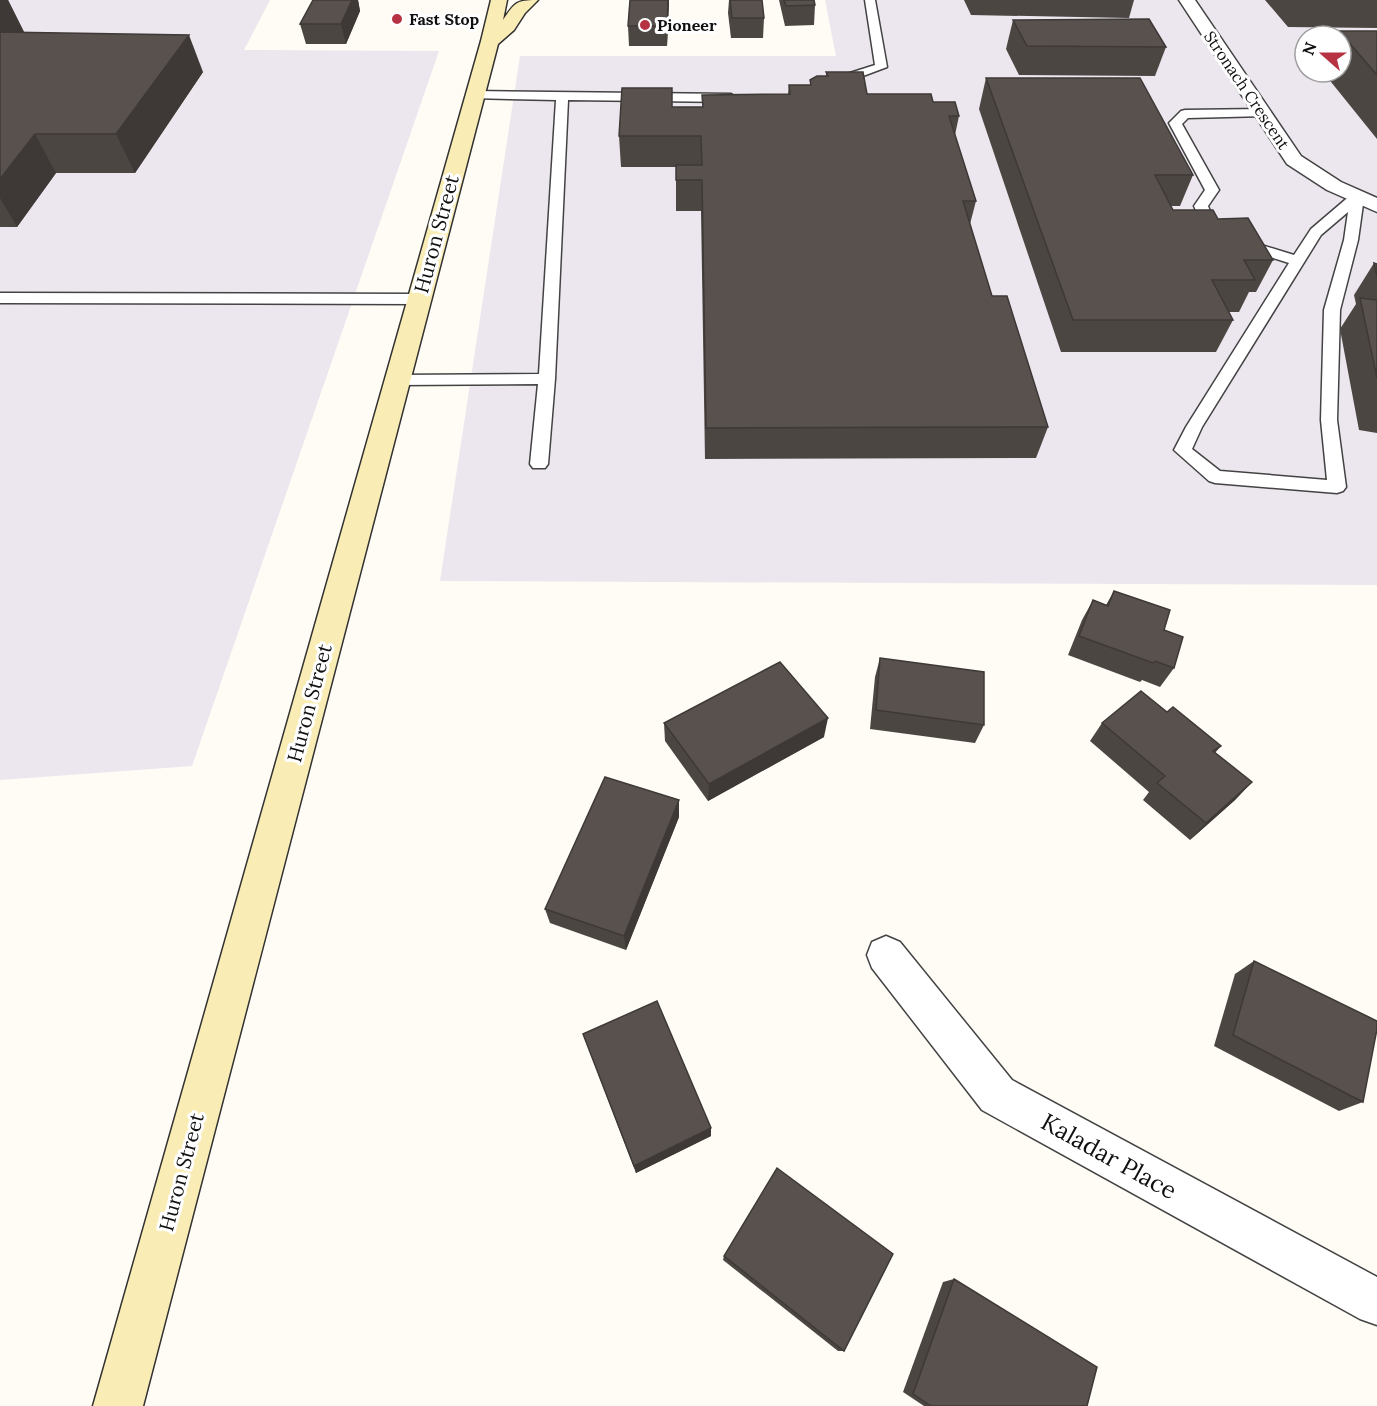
<svg xmlns="http://www.w3.org/2000/svg" width="1377" height="1406" font-family="Lora,serif">
	<style>
		.industrial { fill: #ece6ee; fill-rule: evenodd }
		.lines { fill: none; stroke-linecap: round; stroke-linejoin: round }
		.service-casing { stroke: #434343; stroke-width: 3 }
		.minor-casing { stroke: #434343; stroke-width: 3 }
		.secondary-casing { stroke: #323232; stroke-width: 3 }
		.service { fill: #fff; fill-rule: evenodd }
		.minor { fill: #fff; fill-rule: evenodd }
		.secondary { fill: #f9ecb5; fill-rule: evenodd }
		.wall { fill: #4c4643 }
		.shaded-wall { fill: #3e3937 }
		.building { fill: #58514e; stroke: #3e3937; stroke-width: 1.5 }
		.poi-dot { fill: #b73242; stroke: #fff; stroke-width: 2 }
		.labels { text-anchor: middle; dominant-baseline: central; stroke-width: 6; stroke-linejoin: round; paint-order: stroke }
		.far-poi-label { font-size: 16px; font-weight: bold; fill: #101010; stroke: #fff; text-anchor: start }
		.far-street-label { font-size: 16px; fill: #101010; stroke: #fff }
		.street-label { font-size: 20px; fill: #101010; stroke: #fff }
		.near-street-label { font-size: 24px; fill: #101010; stroke: #fff }
	</style>
	<rect width="100%" height="100%" fill="#fefcf5"/>
	<g class="industrial">
		<path d="M0 0H270L244 50 439 51 192 766 0 780Z"/>
		<path d="M825 0H1377V585L440 581 520 56H836ZM1305 36H1341V72H1305Z"/>
	</g>
	<g class="lines">
		<defs>
			<g id="service">
				<path d="M865 0H875L887 67 839 85H831V79L875 65Z"/>
				<path d="M474 91 731 94 737 98 731 102 568 100 555 379 548 464 545 468H533L530 464 538 384 397 385 391 384 389 380 391 376 397 375 539 374 556 100 470 98 468 95Z"/>
				<path d="M1262 109 1268 113 1266 116 1188 118 1182 124 1219 190 1208 206 1216 227 1239 238 1294 255 1311 229 1352 194H1362L1364 197 1358 240 1340 310 1337 420 1346 487 1343 491 1337 493 1215 483 1209 481 1174 450 1186 427 1289 263 1229 244 1205 232 1194 206 1205 190 1169 123 1181 111 1185 110ZM1348 212 1344 240 1324 310 1321 420 1327 480 1220 471 1192 449 1202 427 1321 235Z"/>
				<path d="M0 293 418 294 426 299 418 304 0 303Z"/>
			</g>
			<g id="minor">
				<path d="M1179 0H1195L1301 156 1341 182 1377 198V212L1327 190 1287 164Z"/>
				<path d="M886 936 900 942 1012 1080 1377 1277V1325L1360 1319 982 1110 872 968 867 955 872 942Z"/>
			</g>
			<path id="secondary" d="M491 0H507L503 20C515 2 517 0 538 0L525 13 514 30 498 44 143 1406H93L481 41Z"/>
		</defs>
		<use href="#service" class="service-casing"/>
		<use href="#minor" class="minor-casing"/>
		<use href="#secondary" class="secondary-casing"/>
		<use href="#service" class="service"/>
		<use href="#minor" class="minor"/>
		<use href="#secondary" class="secondary"/>
	</g>
	<g class="wall">
		<path d="M0 0H8L24 32 203 72 135 173H56L17 227H0Z"/>
		<path d="M313 0H358L360 11 346 44H306L300 24Z"/>
		<path d="M669 0 667 46H629L628 26Z"/>
		<path d="M729 0H762L764 18 763 38H731L728 13Z"/>
		<path d="M779 0H814L815 5 814 25 785 26Z"/>
		<path d="M964 0H1134L1129 18 971 15Z"/>
		<path d="M1265 0H1377V28L1288 27Z"/>
		<path d="M1013 20 1166 47 1155 76 1019 75 1006 49Z"/>
		<path d="M1339 31H1377V139L1323 72H1341V36H1337Z"/>
		<path d="M826 72 867 94 933 102 959 116 955 135 976 201 970 224 992 296 1048 427 1036 458 705 459 701 211H676V167H621L619 136 672 107H702L788 94 789 85H810V80L826 76Z"/>
		<path d="M986 78 1193 175 1180 206H1171L1173 210 1218 219 1273 260 1256 292H1249L1239 312H1228L1233 320 1216 352H1061L979 109Z"/>
		<path d="M1374 263 1377 264V433L1359 430 1340 329 1356 304 1354 295Z"/>
		<path d="M1114 591 1164 630 1174 668 1160 687 1142 680 1140 682 1068 655 1082 620 1093 600 1106 605Z"/>
		<path d="M880 658 984 725 975 743 870 729 875 677Z"/>
		<path d="M1167 712 1221 746 1215 753 1252 782 1235 800 1190 840 1143 800 1149 792 1090 741 1102 723Z"/>
		<path d="M664 723 824 737 708 801 665 741Z"/>
		<path d="M679 817 626 950 550 923 545 909Z"/>
		<path d="M1254 961 1363 1102 1339 1111 1214 1046 1235 974Z"/>
		<path d="M583 1034 711 1128V1136L636 1173Z"/>
		<path d="M724 1256 844 1351H838L723 1260Z"/>
		<path d="M954 1279 1087 1406H924L903 1392 943 1282Z"/>
	</g>
	<g class="shaded-wall">
		<path d="M1 0H8L24 32 0 58V1Z"/>
		<path d="M352 0H358L360 11 346 44 341 24Z"/>
		<path d="M668 0H669L667 46V26Z"/>
		<path d="M189 35 203 72 135 173 116 134Z"/>
		<path d="M35 134 56 173 17 227 0 198V179Z"/>
		<path d="M828 718 824 737 708 801 709 784Z"/>
		<path d="M1252 782 1235 800 1190 840 1206 823Z"/>
		<path d="M679 800V817L626 950 624 936Z"/>
		<path d="M711 1128V1136L636 1173 634 1166Z"/>
	</g>
	<g class="building">
		<path d="M313 0H352L341 24H300Z"/>
		<path d="M630 0H668L667 26H628Z"/>
		<path d="M730 0H762L764 18H732Z"/>
		<path d="M784 0H814L815 5 786 6Z"/>
		<path d="M1149 19 1166 47 1027 46 1013 20Z"/>
		<path d="M1339 31H1377V75Z"/>
		<path d="M0 32 189 35 116 134H35L0 179Z"/>
		<path d="M826 72H863L867 94H931L933 102H955L959 116H949L976 201H963L992 296H1007L1048 427 706 428 702 180H676V165H702L701 136H619L622 88H672V107H703L702 95 790 94 789 85H811L810 80 817 76H828Z"/>
		<path d="M986 78H1140L1193 175H1155L1173 210H1213L1218 219 1248 218 1273 260H1244L1255 280H1212L1233 320H1073Z"/>
		<path d="M1374 263 1377 264V277Z"/>
		<path d="M1360 298 1377 300V378Z"/>
		<path d="M1114 591 1170 610 1164 630 1183 637 1174 668 1155 661 1153 663 1079 636 1093 600 1108 606Z"/>
		<path d="M880 658 984 672V725L876 710Z"/>
		<path d="M780 662 828 718 709 784 664 723Z"/>
		<path d="M1141 691 1167 712 1173 707 1221 746 1213 751 1252 782 1206 823 1157 783 1165 776 1102 723Z"/>
		<path d="M605 777 679 800 624 936 545 909Z"/>
		<path d="M1254 961 1377 1021V1029L1363 1102 1233 1035Z"/>
		<path d="M657 1001 711 1128 634 1166 583 1034Z"/>
		<path d="M777 1168 893 1254 844 1351 724 1256Z"/>
		<path d="M954 1279 1097 1367 1087 1406H931L913 1394Z"/>
	</g>
	<g class="poi-dot">
		<circle cx="397" cy="19" r="6"/>
		<circle cx="645" cy="25" r="6"/>
	</g>
	<g class="labels">
		<g class="far-poi-label">
			<text x="409" y="19">Fast Stop</text>
			<text x="657" y="25">Pioneer</text>
		</g>
		<g class="far-street-label">
			<text transform="translate(1247 90) rotate(56)">Stronach Crescent</text>
		</g>
		<g class="street-label">
			<text transform="translate(436 234) rotate(-75)">Huron Street</text>
			<text transform="translate(309 703) rotate(-75)">Huron Street</text>
			<text transform="translate(181 1172) rotate(-75)">Huron Street</text>
		</g>
		<g class="near-street-label">
			<text transform="translate(1109 1156) rotate(29)">Kaladar Place</text>
		</g>
	</g>
	<g transform="translate(1323 54) rotate(291)"><circle r="28" fill="#ffffff" stroke="#9f9f9f" stroke-width="1.5"/>
	<path d="M0-4.5L10 22L0 15L-10 22Z" fill="#b73242"/>
	<text y="-9" font-size="16" font-weight="bold" text-anchor="middle" fill="#101010">N</text>
	</g>
</svg>
